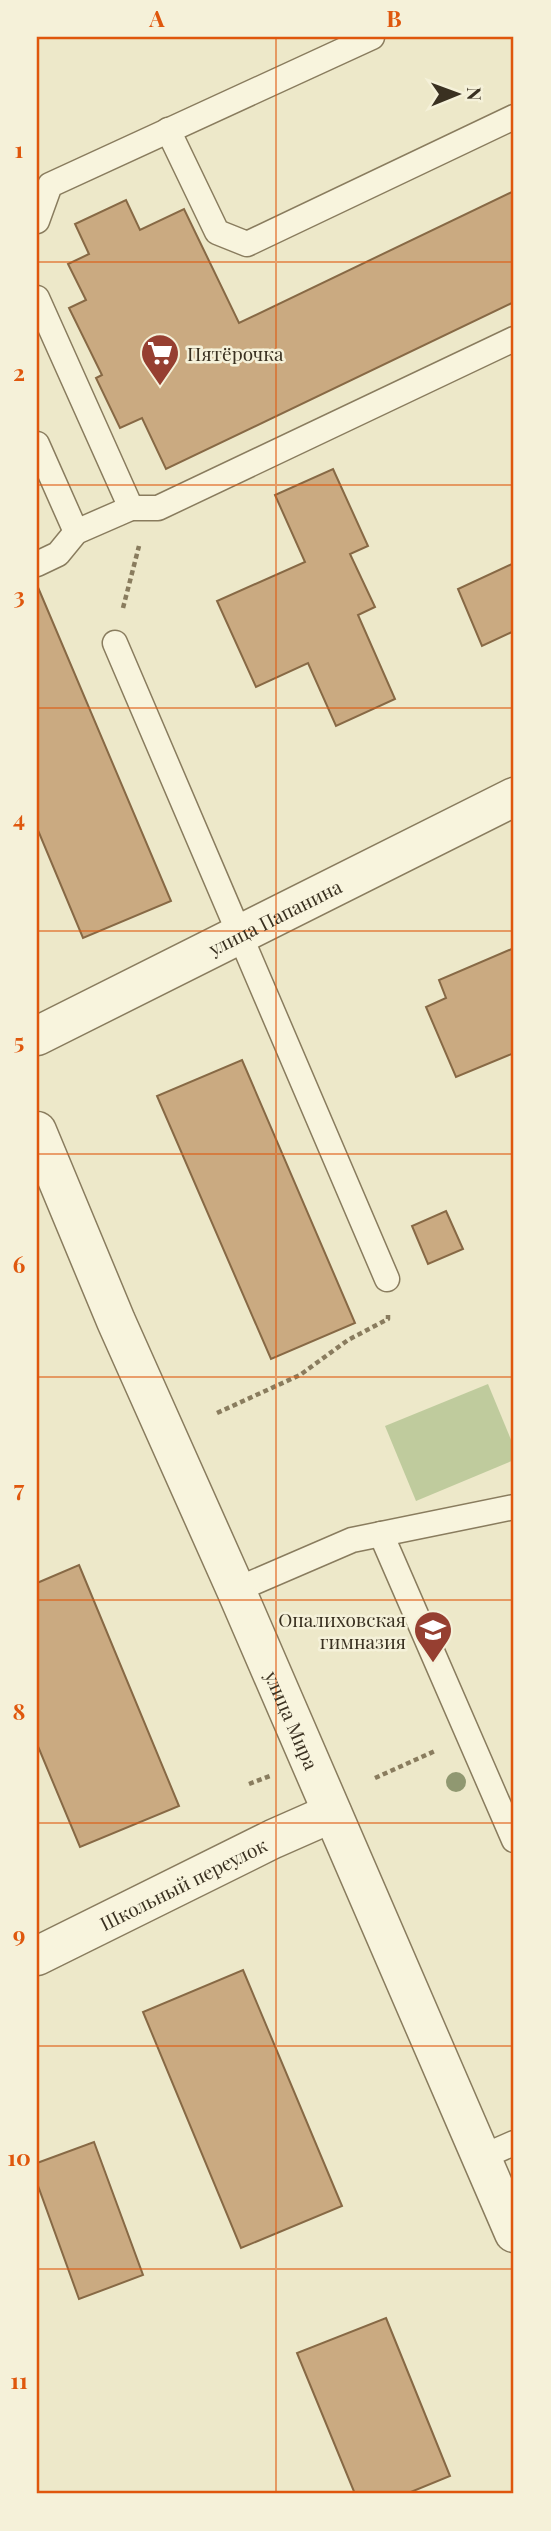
<svg xmlns="http://www.w3.org/2000/svg" width="551" height="2531" font-family="'Playfair Display',serif">
	<style>
		.green { fill: #bfcb9d }
		.building { fill: #caaa81; stroke: #876945; stroke-width: 2 }
		.lines { fill: none; stroke-linecap: round; stroke-linejoin: round }
		.service-casing { stroke: #897c5e; stroke-width: 27 }
		.minor-casing { stroke: #897c5e; stroke-width: 41 }
		.tertiary-casing { stroke: #897c5e; stroke-width: 41 }
		.path { stroke: #897c5e; stroke-width: 4.5; stroke-dasharray: 5 3.5; stroke-linecap: butt }
		.service { stroke: #f8f4dd; stroke-width: 24 }
		.minor { stroke: #f8f4dd; stroke-width: 38 }
		.tertiary { stroke: #f8f4dd; stroke-width: 38 }
		.tree { fill: #909871 }
		.grid { fill: none; stroke: #df570d; stroke-width: 2; stroke-opacity: 0.55 }
		.labels { text-anchor: middle; dominant-baseline: central; stroke-width: 5; stroke-linejoin: round; paint-order: stroke }
		.poi-label { font-size: 19px; fill: #3a3121; stroke: #f5f1d9; text-anchor: start }
		.street-label { font-size: 19px; fill: #3a3121; stroke: #f5f1d9 }
		.neatline { fill: none; stroke: #df570d; stroke-width: 2.5 }
		.grid-label { font-size: 23px; text-anchor: middle; font-weight: bold; fill: #df570d }
	</style>
	<rect width="100%" height="100%" fill="#ede8c9"/>
	<path class="green" d="M488 1384 514 1447V1460L416 1501 385 1426Z"/>
	<g class="building">
		<path d="M514 191V302L166 469 142 418 120 428 96 378 102 375 69 308 86 300 68 264 89 254 75 224 126 200 140 230 184 209 239 323Z"/>
		<path d="M333 469 368 546 350 554 375 607 358 615 395 699 336 726 308 663 256 687 217 601 305 562 275 495Z"/>
		<path d="M514 563V631L482 646 458 589Z"/>
		<path d="M37 585 171 901 83 938 37 828Z"/>
		<path d="M514 948V1053L456 1077 426 1007 446 998 439 980Z"/>
		<path d="M242 1060 355 1323 271 1359 157 1096Z"/>
		<path d="M446 1211 463 1249 428 1264 412 1226Z"/>
		<path d="M79 1565 179 1806 80 1847 37 1744V1583Z"/>
		<path d="M243 1970 342 2206 241 2248 143 2012Z"/>
		<path d="M94 2142 143 2275 79 2299 37 2183V2163Z"/>
		<path d="M386 2318 450 2476 406 2494H355L297 2353Z"/>
	</g>
	<g class="lines">
		<defs>
			<g id="service">
				<path d="M168 130 217 232 247 244 514 117"/>
				<path d="M37 221 50 185 372 37"/>
				<path d="M37 298 131 508"/>
				<path d="M37 444 76 532"/>
				<path d="M37 564 58 554 76 532 131 508H158L514 339"/>
				<path d="M115 643 387 1279"/>
				<path d="M381 1534 514 1840"/>
				<path d="M236 1590 352 1540 514 1507"/>
				<path d="M482 2157 514 2143"/>
			</g>
			<g id="minor">
				<path id="s1" d="M37 1036 514 797"/>
				<path id="s2" d="M37 1956 273 1839 332 1813"/>
			</g>
			<g id="tertiary">
				<path id="s3" d="M37 1131 116 1321 236 1590 514 2233"/>
			</g>
		</defs>
		<use href="#service" class="service-casing"/>
		<use href="#minor" class="minor-casing"/>
		<use href="#tertiary" class="tertiary-casing"/>
		<g class="path">
			<path d="M123 608 139 546"/>
			<path d="M217 1413 300 1375 348 1340 388 1319V1315"/>
			<path d="M375 1778 435 1751"/>
			<path d="M249 1784 270 1776"/>
		</g>
		<use href="#service" class="service"/>
		<use href="#minor" class="minor"/>
		<use href="#tertiary" class="tertiary"/>
	</g>
	<circle class="tree" cx="456" cy="1782" r="10"/>
	<path class="grid" d="M276 37V2494M37 262H514M37 485H514M37 708H514M37 931H514M37 1154H514M37 1377H514M37 1600H514M37 1823H514M37 2046H514M37 2269H514"/>
	<defs>
		<symbol id="supermarket-pin" viewBox="-11 -11 22 30"><path d="M0 17L-7.5 6A9.5 9.5 0 1 1 7.5 6Z" fill="#963f31" stroke="#f5f1d9"/><path d="M-6-5.5h2.5l.6 2H6L4.5 2H-2.5L-4.4-4H-6ZM-1.5 3.2a1.3 1.3 0 1 0 .1 0ZM3 3.2a1.3 1.3 0 1 0 .1 0Z" fill="#fff"/></symbol>
		<symbol id="school-pin" viewBox="-11 -11 22 30"><path d="M0 17L-7.5 6A9.5 9.5 0 1 1 7.5 6Z" fill="#963f31" stroke="#f5f1d9"/><path d="M0-5L7-2L0 1L-7-2ZM-4 1L0 2.5L4 1V4Q0 6-4 4Z" fill="#fff"/></symbol>
	</defs>
	<g fill-rule="evenodd">
		<use href="#supermarket-pin" x="138" y="331" width="44" height="60"/>
		<use href="#school-pin" x="411" y="1608" width="44" height="60"/>
	</g>
	<g class="labels">
		<g class="poi-label">
			<text x="187" y="353">Пятёрочка</text>
			<text x="406" y="1619" text-anchor="end">Опалиховская<tspan x="406" dy="22">гимназия</tspan></text>
		</g>
		<g class="street-label">
			<text stroke="none"><textPath href="#s1" startOffset="266">улица Папанина</textPath></text>
			<text stroke="none"><textPath href="#s3" startOffset="642">улица Мира</textPath></text>
			<text stroke="none"><textPath href="#s2" startOffset="163">Школьный переулок</textPath></text>
		</g>
	</g>
	<rect width="551" height="2531" fill="none" stroke="#f5f1d9" stroke-width="77"/>
	<g transform="translate(457 94) rotate(89)" stroke="#f5f1d9" stroke-width="5" paint-order="stroke">
	<path d="M0-5L12 26L0 18L-12 26Z" fill="#3a3121"/>
	<text y="-10" font-size="19" font-weight="bold" text-anchor="middle" fill="#3a3121">N</text>
	</g>
	<rect x="38" y="38" width="474" height="2454" class="neatline"/>
	<g class="grid-label">
		<text x="157" y="27">A</text>
		<text x="394" y="27">B</text>
		<text x="19" y="158">1</text>
		<text x="19" y="381">2</text>
		<text x="19" y="604">3</text>
		<text x="19" y="827">4</text>
		<text x="19" y="1050">5</text>
		<text x="19" y="1273">6</text>
		<text x="19" y="1497">7</text>
		<text x="19" y="1720">8</text>
		<text x="19" y="1943">9</text>
		<text x="19" y="2166">10</text>
		<text x="19" y="2389">11</text>
	</g>
</svg>
